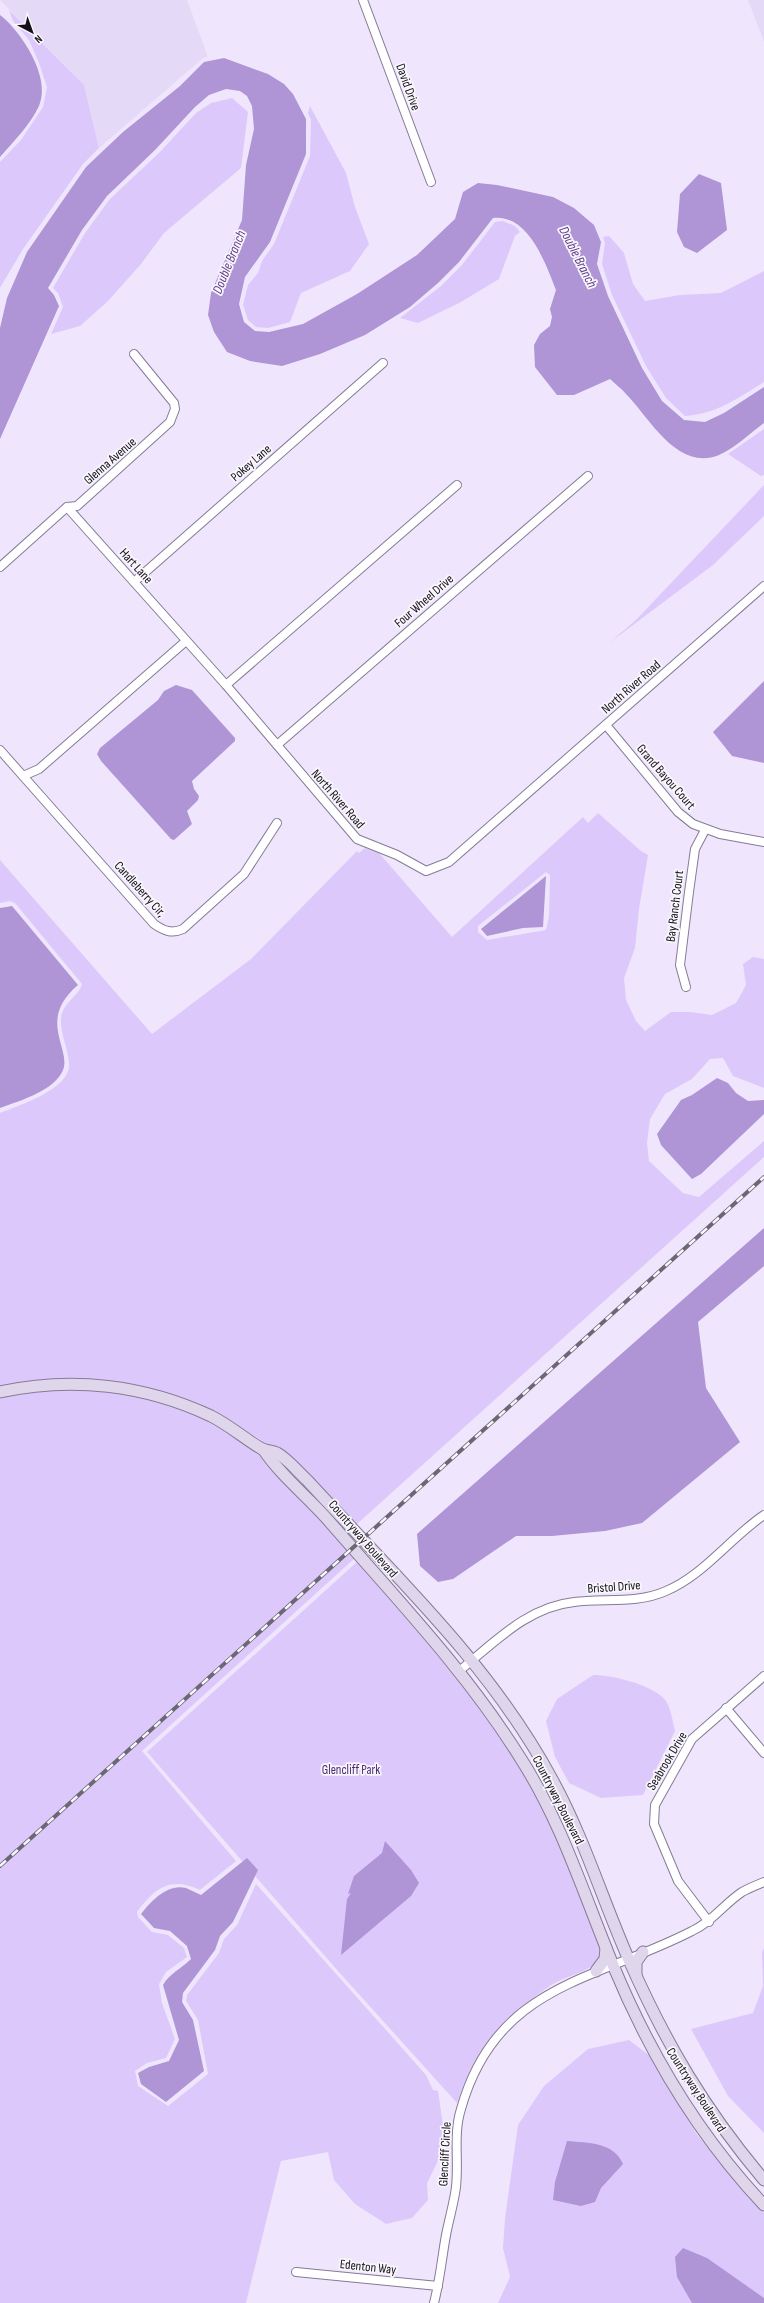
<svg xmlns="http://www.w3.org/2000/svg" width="764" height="2303" font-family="'Sofia Sans Condensed',sans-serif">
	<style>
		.built { fill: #e4d9f6 }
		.green { fill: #ddc8fb; fill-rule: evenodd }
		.water { fill: #af94d6 }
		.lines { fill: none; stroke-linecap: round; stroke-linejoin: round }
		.street-casing { stroke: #857b95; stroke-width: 10 }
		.secondary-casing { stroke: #857b95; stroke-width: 13 }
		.street { stroke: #fff; stroke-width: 8 }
		.secondary { stroke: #e0d6ec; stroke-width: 11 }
		.rail-casing { stroke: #6c6775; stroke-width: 4 }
		.rail { stroke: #f9f6fc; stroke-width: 2.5; stroke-dasharray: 8; stroke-linecap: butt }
		.labels { text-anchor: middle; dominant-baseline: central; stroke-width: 3.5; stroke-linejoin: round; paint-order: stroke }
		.street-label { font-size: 13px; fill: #131019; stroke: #f9f6fc }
		.park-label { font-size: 13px; fill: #4d2875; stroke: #f9f6fc }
		.water-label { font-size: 14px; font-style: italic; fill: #613d8b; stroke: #f9f6fc }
	</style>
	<rect width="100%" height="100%" fill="#efe6fd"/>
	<g class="built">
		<path d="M0 0H187L208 57 203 58 99 148 84 85Z"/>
		<path d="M748 0H764V42Z"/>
	</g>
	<g class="green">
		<path d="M9 10 84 85 99 148 83 164 23 249 0 288V162L21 140 43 107 47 87 39 63 29 40 13 21Z"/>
		<path d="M232 98 248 112 241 168 164 233 141 264 108 301 80 326 51 334 63 307 58 293 53 288 85 233 110 199 159 153 196 113 211 103Z"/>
		<path d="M310 106 346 173 355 207 369 244 350 271 301 293 290 322 268 328 256 327 248 320 243 305 248 285 258 273 262 261 274 244 310 156 311 120 308 113Z"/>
		<path d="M503 221 515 226 520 232 515 236 499 279 461 302 418 323 400 318 441 286 462 265 495 222Z"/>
		<path d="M609 236 624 253 633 284 645 301 680 295 721 293 764 271V382C738 398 717 414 685 416L666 398 646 366 612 295 602 264 605 243 603 237Z"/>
		<path d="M764 429V475L761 476 728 454Z"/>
		<path d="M764 485V516L713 565 609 643 636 620Z"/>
		<path d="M598 813 641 851 648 855 639 909 635 948 624 978 626 1000 636 1021 645 1031 671 1012H691L712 1015 736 1003 746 985 743 964 753 957 764 959V1088L733 1076 723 1058 710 1059 692 1079 665 1094 650 1119 647 1143 649 1161 683 1193 699 1197 764 1141V1157L357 1524V1527C326 1499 296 1470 265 1444 255 1435 240 1427 228 1420 159 1382 78 1369 0 1386V1113C18 1106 72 1089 69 1063 68 1048 60 1034 61 1018 63 1002 79 996 82 984L15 903 10 901 0 903V860L152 1034 251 959 357 851 359 853 365 848 379 853 452 937 583 817 588 823ZM546 872 550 875 549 916 546 930 487 940 478 932V926Z"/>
		<path d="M62 1389 106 1390 162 1402 210 1421 237 1436 260 1453 268 1466 294 1490 355 1558 142 1751 236 1861 200 1890C170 1876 155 1888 137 1912L138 1917 152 1932 168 1935 184 1948 187 1957 166 1972 159 1984 162 2003 175 2039 166 2058 147 2063 135 2071 138 2086 168 2106 208 2074 198 2020 186 2001 187 1995 219 1953 224 1939 237 1925 256 1884 426 2075 433 2090 438 2091 446 2145 427 2183 428 2200 412 2218 386 2224 355 2204 334 2180 328 2152 281 2161 246 2303H0V1397Z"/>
		<path d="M358 1561C422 1636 492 1708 537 1796 562 1844 581 1896 601 1946 602 1972 570 1973 553 1984 505 2015 475 2048 457 2103L338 1971 147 1752Z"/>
		<path d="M593 1675C612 1675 655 1685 666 1701 671 1709 673 1723 675 1731L643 1795 601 1798 569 1783 555 1757 546 1721 557 1699Z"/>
		<path d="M764 1948V2133L728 2096 691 2029 753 2013 763 1986 762 1952Z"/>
		<path d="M629 2040 649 2055 696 2133 737 2184 764 2213V2303H498L510 2277 503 2248 505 2218 518 2125 544 2086 588 2049Z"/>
	</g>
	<g class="water">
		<path d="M0 15C21 31 52 78 39 106 30 125 14 141 0 157Z"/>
		<path d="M224 58 268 74 284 84 293 94 306 119V154L270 242 245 277 239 304 244 322 255 331 269 332 303 324 357 294 417 255 455 219 463 192 478 183 497 185 553 197 574 208 594 225 601 242 597 264 608 296 642 368 662 401 684 420 705 422 724 413 764 387V423C750 433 735 448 719 455 677 472 649 417 626 394 621 388 615 384 610 379L574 395H557L535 367 534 345 540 334 550 326 552 317 550 309 556 290C545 262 528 214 493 218L459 262 438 283 410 307 365 335 320 354 282 366 250 361 227 352 214 332 208 315 211 293 242 220 246 165 254 129 252 106 247 96 240 91 226 89 209 95 195 107 155 150 107 196 82 230 48 288 54 295 59 306 0 439V328L7 298 27 252 86 167 123 132 180 86 204 62Z"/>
		<path d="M699 174 721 183 727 230 697 253 684 247 677 232 680 194Z"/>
		<path d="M764 681V763L732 756 713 732Z"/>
		<path d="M176 685 192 690 235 738V741L192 781 194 789 199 796 198 800 187 811 192 824 174 840 171 839 101 761 97 754 100 748 158 700 164 691Z"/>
		<path d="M546 876 543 927 523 928 487 936 481 929Z"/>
		<path d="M12 906 78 985C34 1022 76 1052 61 1074 50 1092 19 1101 0 1108V908Z"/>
		<path d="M717 1078 728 1083 736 1093 748 1101 764 1100V1114L701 1174 692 1179 661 1145 657 1134 681 1100 692 1095Z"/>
		<path d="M764 1228V1266L698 1322 706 1388 740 1442 642 1523 605 1531 552 1536H516L453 1579 438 1582 420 1566 417 1534Z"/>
		<path d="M385 1841 411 1870 419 1883 411 1896 341 1955 347 1899 351 1893 348 1894 354 1876 382 1853Z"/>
		<path d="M247 1858 258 1870 233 1922 220 1936 215 1950 183 1993 182 2002 193 2020 204 2071 166 2102 141 2084 138 2073 149 2067 169 2061 179 2040 163 1985C170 1973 181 1969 191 1959L187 1946 170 1931 154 1928 141 1914C151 1901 168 1883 186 1888 191 1890 196 1893 201 1895Z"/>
		<path d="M567 2141C588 2143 614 2142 623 2164L601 2188 595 2202 581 2206 553 2200 555 2182Z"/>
		<path d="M683 2248 707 2258 764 2298V2303H692L677 2277 675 2257Z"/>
	</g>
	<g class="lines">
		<defs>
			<g id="street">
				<path d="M363 0 431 182"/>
				<path d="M67 507 226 685 357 839 397 855 426 871 449 862 764 586"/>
				<path d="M0 567 67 507 77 506 170 422 175 409 174 403 134 354"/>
				<path d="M134 582 383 363"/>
				<path d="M226 685 457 485"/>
				<path d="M606 725 678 812 693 824 720 834 764 842"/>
				<path d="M277 745 588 476"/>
				<path d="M0 750 23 776 39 769 186 641"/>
				<path d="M23 776 154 924C164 931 172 934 183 929L244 874 277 823"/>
				<path d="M686 987 680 965 689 892 695 849 705 830"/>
				<path d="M459 1671C494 1643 527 1607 574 1602 604 1598 637 1604 666 1591 704 1575 730 1538 764 1515"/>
				<path d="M726 1708 764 1753"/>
				<path d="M709 1922 678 1881 654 1824 655 1805 692 1739 764 1676"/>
				<path d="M296 2272 438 2286"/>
				<path d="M434 2303C440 2280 442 2257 446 2235 449 2219 454 2203 456 2187 459 2161 453 2134 461 2109 496 1984 595 1981 692 1931 712 1922 724 1904 742 1892 749 1888 757 1885 764 1882"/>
			</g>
			<g id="secondary">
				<path d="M0 1392C72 1376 145 1385 211 1416 229 1425 245 1439 262 1449 267 1451 273 1451 277 1453 288 1459 297 1471 307 1480 395 1576 491 1665 553 1781 584 1838 603 1901 629 1960 666 2044 705 2110 764 2180"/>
				<path d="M263 1449C280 1475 307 1496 328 1520 395 1597 467 1672 521 1759 562 1823 584 1895 613 1965 649 2052 699 2136 764 2205"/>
				<path d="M596 1971 605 1959 606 1948"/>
				<path d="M636 1974V1962L643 1952"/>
			</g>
		</defs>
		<use href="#street" class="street-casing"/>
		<use href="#secondary" class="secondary-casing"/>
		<use href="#street" class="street"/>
		<use href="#secondary" class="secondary"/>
		<defs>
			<path id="rail" d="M0 1866 764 1177"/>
		</defs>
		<use href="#rail" class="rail-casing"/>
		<use href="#rail" class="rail"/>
	</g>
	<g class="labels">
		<g class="street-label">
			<text transform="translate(408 87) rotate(70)">David Drive</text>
			<text transform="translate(110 461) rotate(-41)">Glenna Avenue</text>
			<text transform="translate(251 463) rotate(-41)">Pokey Lane</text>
			<text transform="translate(136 566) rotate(48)">Hart Lane</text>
			<text transform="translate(424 601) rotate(-41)">Four Wheel Drive</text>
			<text transform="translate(631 687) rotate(-41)">North River Road</text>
			<text transform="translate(666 777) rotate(49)">Grand Bayou Court</text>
			<text transform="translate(338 799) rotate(49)">North River Road</text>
			<text transform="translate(140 889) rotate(48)">Candleberry Cir,</text>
			<text transform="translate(675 906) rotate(-83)">Bay Ranch Court</text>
			<text transform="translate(363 1539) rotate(49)">Countryway Boulevard</text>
			<text transform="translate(614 1587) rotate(-4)">Bristol Drive</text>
			<text transform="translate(667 1761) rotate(-59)">Seabrook Drive</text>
			<text transform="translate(558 1800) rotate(63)">Countryway Boulevard</text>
			<text transform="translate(696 2090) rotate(57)">Countryway Boulevard</text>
			<text transform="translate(445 2154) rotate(-87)">Glencliff Circle</text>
			<text transform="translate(368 2267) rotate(6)">Edenton Way</text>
		</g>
		<g class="park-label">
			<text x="351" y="1770">Glencliff Park</text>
		</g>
		<g class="water-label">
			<text transform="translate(578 257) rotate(63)">Double Branch</text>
			<text transform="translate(229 262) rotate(-68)">Double Branch</text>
		</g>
	</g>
	<g transform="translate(32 32) rotate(139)" stroke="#f9f6fc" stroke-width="3" paint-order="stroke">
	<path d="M0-3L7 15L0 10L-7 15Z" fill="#131019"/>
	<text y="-6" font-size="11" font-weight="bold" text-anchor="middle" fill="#131019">N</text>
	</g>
</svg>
